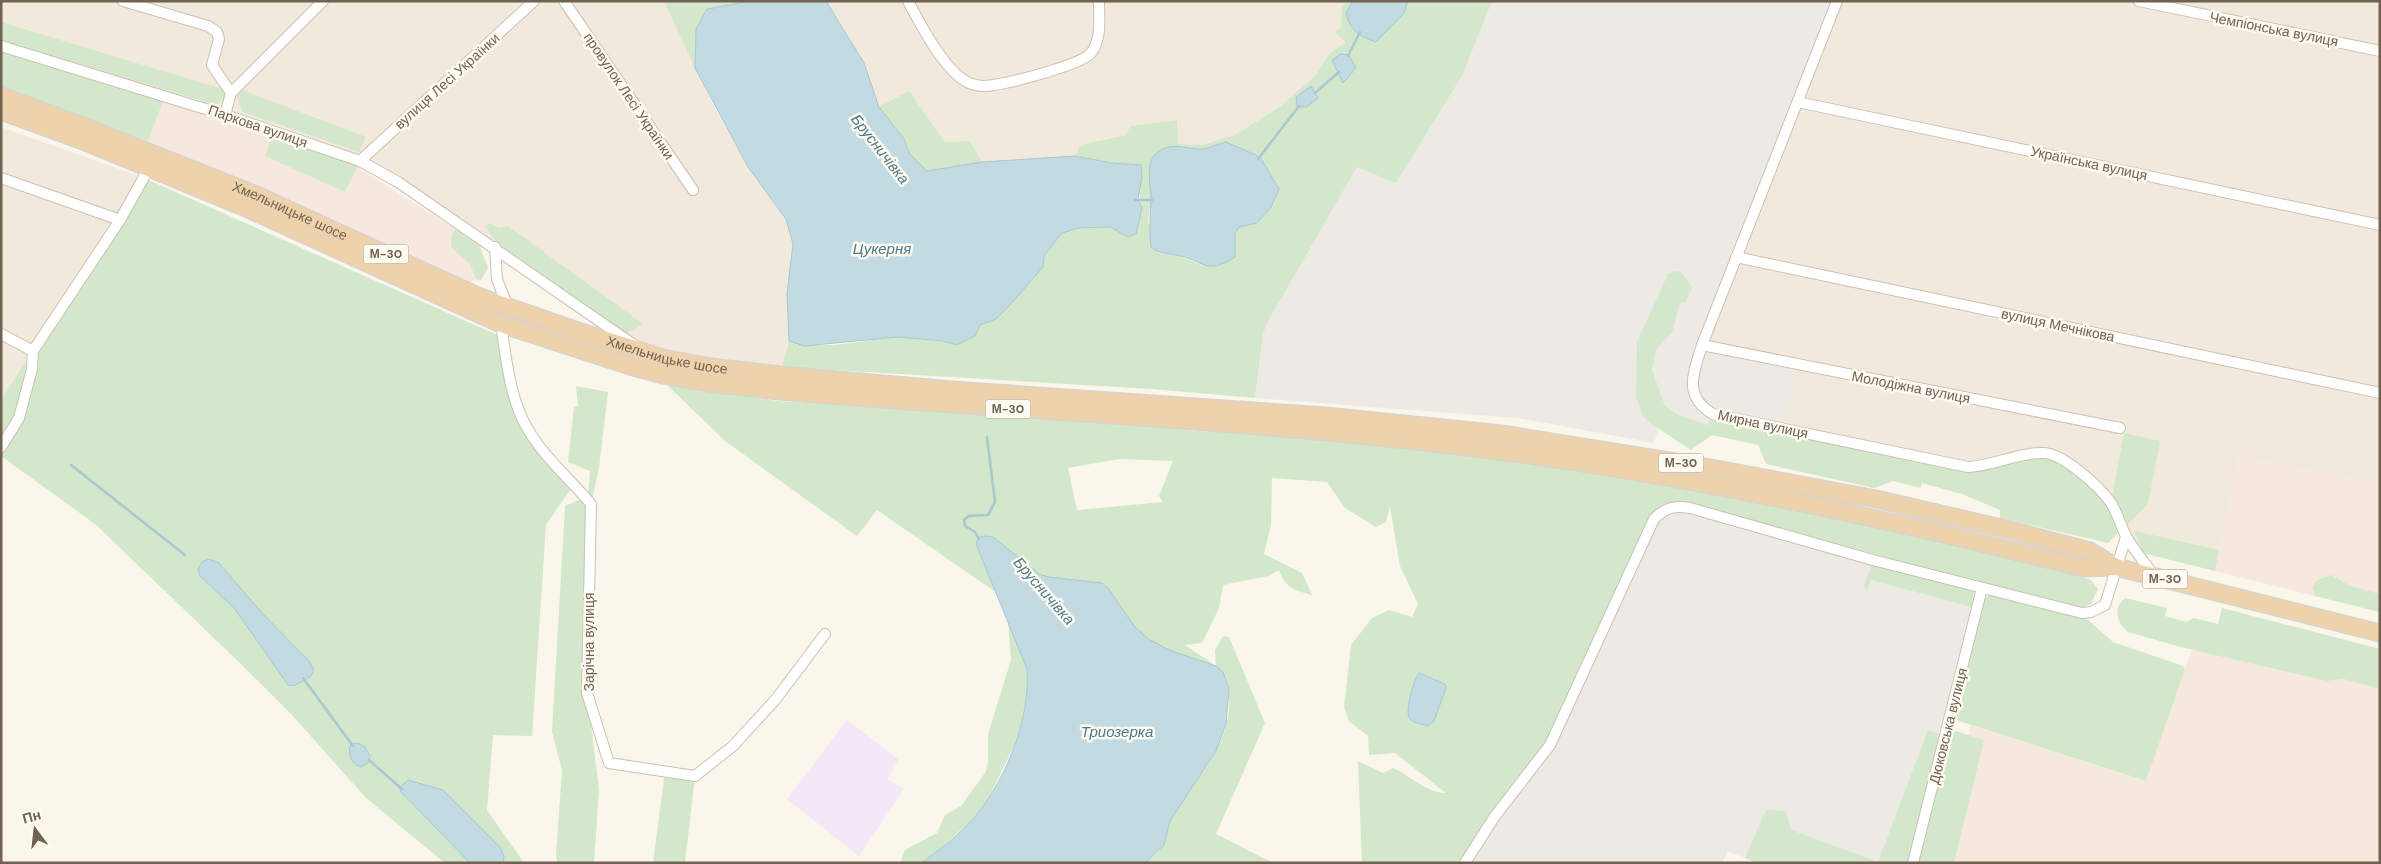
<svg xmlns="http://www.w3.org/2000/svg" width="2381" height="864" font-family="'DM Sans',sans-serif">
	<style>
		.residential { fill: #f1e9db }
		.commercial { fill: #f6e8de }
		.industrial { fill: #ede9e4 }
		.education { fill: #f3e8f7 }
		.green { fill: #d3e7cb; fill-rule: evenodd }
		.water { fill: #c2dae2; stroke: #aac7d3 }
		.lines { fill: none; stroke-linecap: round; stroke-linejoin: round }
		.stream { stroke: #aac7d3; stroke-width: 2.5 }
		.minor-casing { stroke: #ccc0b2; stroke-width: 12 }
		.trunk-casing { stroke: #d8d3ce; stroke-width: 19 }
		.minor { stroke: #fff; stroke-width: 10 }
		.trunk { stroke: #eed2ac; stroke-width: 16 }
		.labels { text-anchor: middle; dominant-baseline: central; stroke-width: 5; stroke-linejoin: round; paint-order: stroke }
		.shield { fill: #fdfaf2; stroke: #9c8f81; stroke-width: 1 }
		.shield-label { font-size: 12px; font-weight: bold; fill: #736151 }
		.street-label { font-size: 14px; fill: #736151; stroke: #fdfaf2 }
		.water-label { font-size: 15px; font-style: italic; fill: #51798a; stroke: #fdfaf2 }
	</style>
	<rect width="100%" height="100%" fill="#faf6ec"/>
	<g class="residential">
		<path d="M1 1H664L713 105 748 167 786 219 793 244 787 294 789 341 782 367 713 359 638 343 496 242 370 160 345 192 351 182 1 46Z"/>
		<path d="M826 1H1346L1342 8 1341 27 1346 42 1329 54 1315 76 1278 108 1235 135 1201 145 1178 144 1176 120 1130 126 1126 135 1080 145 1075 156 982 162 970 141 945 142 909 92 879 107 864 63Z"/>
		<path d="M1837 1H2380V484L2239 457 2215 571 2132 550 2116 512 1978 467 1783 428 1702 345Z"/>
		<path d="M1 127 144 178 1 400Z"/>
	</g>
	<g class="commercial">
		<path d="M162 101 272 136 266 156 345 192 362 170 480 245 488 268 481 280 469 282 397 249 393 250 335 220 148 141Z"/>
		<path d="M2239 457 2380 484V612L2215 571Z"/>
		<path d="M2192 649 2327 681 2343 679 2380 689V863H1938L1971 725 2145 781Z"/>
	</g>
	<g class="industrial">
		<path d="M1492 1H1837L1702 344 1799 364 1783 428 1708 425 1678 415 1665 406 1654 443 1518 418 1255 398 1263 333 1267 323 1357 166 1396 183 1462 76Z"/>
		<path d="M1672 507 1873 560 1863 586 1871 580 1971 607 1939 734 1928 730 1878 863H1757L1728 851 1722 863H1465L1654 519Z"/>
	</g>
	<path class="education" d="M847 720 899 760 887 779 904 789 859 856 787 799Z"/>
	<g class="green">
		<path d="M664 1H752L696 29 695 68Z"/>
		<path d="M1346 1H1353L1346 13H1404L1408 1H1492L1462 76 1396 183 1357 167 1267 323 1263 334 1255 398 1152 389 782 367 789 341 798 345H835L898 337 947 342 976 334 980 325 996 319 1043 267 1044 256 1062 233 1079 228 1110 227 1142 208C1137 194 1142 180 1141 165L1112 163 1075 156 1080 145 1126 135 1130 126 1177 120 1178 144 1201 145 1235 135 1278 108 1315 76 1329 54 1346 42 1335 32 1341 27 1342 8ZM1226 142 1257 223 1239 226 1235 233V257L1203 266 1178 255 1159 253 1148 222 1151 200 1149 170 1177 147 1202 149Z"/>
		<path d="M1 22 222 89 226 96 217 105 1 40Z"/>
		<path d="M1 46 360 161 345 192 265 156 272 136 163 101 148 141 1 88Z"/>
		<path d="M242 90 366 137 359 152 243 112 237 97Z"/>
		<path d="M909 91 945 142 970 141 982 162 927 172 909 153 904 139 879 107Z"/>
		<path d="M144 178 504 338 519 411 574 484 546 525 532 736 493 735 487 810 524 863H445L366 798 292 715 242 665 95 524 1 456V400Z"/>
		<path d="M489 223 500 228 508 226 643 324 625 334 496 242 486 227Z"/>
		<path d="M455 229 479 246 488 268 481 280 476 279 470 264 451 247V239Z"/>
		<path d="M1674 271 1681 272 1692 287 1686 302 1680 303 1672 332 1656 350 1652 370 1665 406 1679 415 1708 425 1713 414 1968 467 2054 455 2111 502 2124 433 2160 441 2148 504 2108 543 2000 518V510L1962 494 1922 483 1920 488 1893 481 1874 488 1766 464 1758 445 1712 435 1691 450 1650 423 1643 416 1636 397 1637 342 1668 274Z"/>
		<path d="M667 385 778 401 1123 423 1196 431 1250 432 1499 456 1695 486 2028 561 2091 580 2098 589 2091 604 2078 609 2070 608 1696 505 1662 511 1550 745 1465 863H1362L1358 761 1383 773 1393 768C1411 776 1427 793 1446 793L1395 753 1369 755 1368 736 1349 721 1344 707 1351 645 1372 618 1389 610 1412 617 1418 604 1400 566 1390 506 1386 522 1376 527 1345 508 1327 482 1272 478 1271 525 1264 554 1302 573 1312 595C1294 590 1285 588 1279 570L1268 576 1223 585 1219 608 1202 643 1185 645 1216 666 1215 650 1223 636 1229 637 1265 723 1216 834 1273 863H1145C1153 856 1162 850 1165 840 1167 834 1166 828 1169 822 1195 776 1247 732 1223 674L993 575 997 593 877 510 857 536 725 441ZM1120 459 1173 461 1159 496 1163 502 1077 510 1068 468ZM1419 673 1445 684 1410 719 1408 706Z"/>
		<path d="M576 386 608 392 599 468 591 504 587 693 599 789 594 863H557L556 854 562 770 552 732 565 506 588 496 590 471 568 462 574 407 578 406Z"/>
		<path d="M2134 531 2219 550 2215 571 2143 553Z"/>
		<path d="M1873 560 1973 590 1974 594 1971 607 1871 580 1867 589 1863 587Z"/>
		<path d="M2331 575 2350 586 2380 594V612L2315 596 2313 588 2316 581Z"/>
		<path d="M1993 593 2087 619 2113 642 2183 666 2185 669 2146 781 1953 719 1982 600Z"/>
		<path d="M2125 598 2167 608 2165 616 2186 622 2194 618 2218 624 2222 608 2380 649V689L2343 679 2327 681 2181 647 2128 632C2116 622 2113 608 2125 598Z"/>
		<path d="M1008 622 1027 669 1029 690 1026 710 1014 746 988 799 968 824 922 863H900L905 850 937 833 945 815 961 806 985 773 988 764V734L1011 660Z"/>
		<path d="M1928 730 1939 734 1956 731 1984 740 1954 863H1757L1745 858 1766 810 1786 811 1791 830 1878 862Z"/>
		<path d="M665 771 695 776 685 863H653Z"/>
	</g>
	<g class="water">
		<path d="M752 1H826L864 63 879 107 904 139 909 153 927 171 982 162 1075 156 1112 163 1141 165 1142 177 1138 199 1142 208 1136 234 1128 237 1110 227 1079 228 1062 233 1044 256 1043 267 1011 304 996 319 980 325 975 336 957 345 943 341 898 337 804 346 789 341 787 294 793 244 786 219 748 167 695 68 696 29 707 9Z"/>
		<path d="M1353 1H1408L1404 13 1376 42C1360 36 1350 31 1346 13Z"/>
		<path d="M1340 54 1349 55 1356 68 1343 83 1332 60Z"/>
		<path d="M1311 86 1318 98 1307 107H1297L1296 97Z"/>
		<path d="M1226 142 1260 157 1279 189 1271 207 1257 223 1239 227 1235 233V257C1204 276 1206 261 1177 255 1166 253 1160 254 1151 247 1149 228 1150 218 1151 200 1151 182 1142 156 1165 148 1176 144 1189 149 1200 149 1208 149 1218 144 1226 142Z"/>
		<path d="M985 536 993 537 1039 574 1049 577 1102 583 1108 588 1135 627 1150 640 1169 650 1216 666 1223 672 1229 689 1226 724 1216 751 1170 821 1164 845 1145 863H922C937 850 956 838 969 823 1004 786 1031 720 1027 669L976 544 978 538Z"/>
		<path d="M209 559 219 563 263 614 309 661 314 670 310 677 294 686 288 685 234 608 200 576 198 569 202 562Z"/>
		<path d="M1419 673 1445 684 1446 688 1434 721 1428 726C1423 724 1413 723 1410 719 1404 712 1414 679 1419 673Z"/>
		<path d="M358 743 365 747 370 756 368 763 360 767C351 764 347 753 351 744Z"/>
		<path d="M408 780 443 790 500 847 504 856 503 863H470L401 792 400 787Z"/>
	</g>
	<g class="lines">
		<g class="stream">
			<path d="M1348 56 1360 32"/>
			<path d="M1315 93 1339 72"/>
			<path d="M1258 159 1299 106"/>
			<path d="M1135 200H1152"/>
			<path d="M71 465 185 555"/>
			<path d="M979 539 975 532 965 526 964 520 969 516 988 515 995 502 987 437"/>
			<path d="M303 678 353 746"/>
			<path d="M369 760 402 789"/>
		</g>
		<defs>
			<g id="minor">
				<path d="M123 1 208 26 217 32 219 39 212 65 231 93"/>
				<path d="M564 1 693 190"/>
				<path d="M908 1C920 24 945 72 969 83 972 84 979 86 983 86 1001 86 1082 65 1091 53 1102 39 1099 18 1099 1"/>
				<path d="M1837 1 1702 345C1694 372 1682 396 1713 414L1968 467C1993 466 2020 452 2044 453 2064 454 2100 487 2111 503 2118 514 2121 527 2127 538 2135 551 2145 563 2154 576"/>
				<path d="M2139 1 2380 51"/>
				<path d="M1 46 225 115 360 161 398 182 634 345"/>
				<path d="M1798 102 2380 225"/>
				<path d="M225 115 231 93 323 1"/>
				<path d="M360 161 534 1"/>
				<path d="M1 178 120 220"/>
				<path d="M495 247 497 279 508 308"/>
				<path d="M1736 257 2380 393"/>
				<path d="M501 324C506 358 510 401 529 431 545 458 571 480 591 504L587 693 609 763 695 776 733 746 776 699 825 634"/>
				<path d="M1 334 33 351"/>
				<path d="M1702 345 2120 428"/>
				<path d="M1 447 19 418 32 369 33 351 120 220 149 168"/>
				<path d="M1465 863 1495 816 1550 745 1654 519C1665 508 1674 505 1690 508L1873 560 2082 613 2091 612 2105 605 2126 537"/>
				<path d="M1913 863 1982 588"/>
			</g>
			<g id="trunk">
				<path id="s1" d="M1 96 88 128 254 194 480 297 575 330 663 358 711 367 781 375 952 390 1325 416 1502 434 1700 466 1876 499 2010 530 2090 551 2116 567 2380 633"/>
				<path d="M1 111 83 141 246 208 501 324 630 366 663 375 708 383 779 391C1019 411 1260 420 1499 451 1696 477 1890 519 2083 568L2116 567"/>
			</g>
		</defs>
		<use href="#minor" class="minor-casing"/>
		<use href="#trunk" class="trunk-casing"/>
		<use href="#minor" class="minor"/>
		<use href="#trunk" class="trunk"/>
	</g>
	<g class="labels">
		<g class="shield">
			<rect x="363.5" y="244.5" width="45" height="19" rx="4"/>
			<rect x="985.5" y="399.5" width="45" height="19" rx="4"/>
			<rect x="1658.5" y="453.5" width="45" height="19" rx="4"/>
			<rect x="2142.5" y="569.5" width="45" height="19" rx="4"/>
		</g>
		<g class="shield-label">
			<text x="386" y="254">М-30</text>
			<text x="1008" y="409">М-30</text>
			<text x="1681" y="463">М-30</text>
			<text x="2165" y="579">М-30</text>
		</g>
		<g class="street-label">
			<text transform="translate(2274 29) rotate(11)">Чемпіонська вулиця</text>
			<text transform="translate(447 81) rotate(-42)">вулиця Лесі Українки</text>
			<text transform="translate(629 96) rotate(56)">провулок Лесі Українки</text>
			<text transform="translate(258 126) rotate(19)">Паркова вулиця</text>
			<text transform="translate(2089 163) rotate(12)">Українська вулиця</text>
			<text stroke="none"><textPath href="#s1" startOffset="311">Хмельницьке шосе</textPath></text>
			<text transform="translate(2058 325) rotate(12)">вулиця Мечнікова</text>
			<text stroke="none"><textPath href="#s1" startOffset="716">Хмельницьке шосе</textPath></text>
			<text transform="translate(1911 387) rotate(11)">Молодіжна вулиця</text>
			<text transform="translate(1763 424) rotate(12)">Мирна вулиця</text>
			<text transform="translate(589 642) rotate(-90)">Зарічна вулиця</text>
			<text transform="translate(1948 726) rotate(-76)">Дюковська вулиця</text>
		</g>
		<g class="water-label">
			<text transform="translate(880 149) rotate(52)">Брусничівка</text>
			<text x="882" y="249">Цукерня</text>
			<text transform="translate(1044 591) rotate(49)">Брусничівка</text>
			<text x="1117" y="732">Триозерка</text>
		</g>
	</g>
	<rect width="2381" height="864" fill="none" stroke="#736151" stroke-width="5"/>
	<g transform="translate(35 829) rotate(345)" stroke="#fdfaf2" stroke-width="4" paint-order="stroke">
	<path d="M0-4L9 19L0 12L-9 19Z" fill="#736151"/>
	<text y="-8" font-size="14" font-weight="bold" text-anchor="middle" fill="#736151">Пн</text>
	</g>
</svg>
